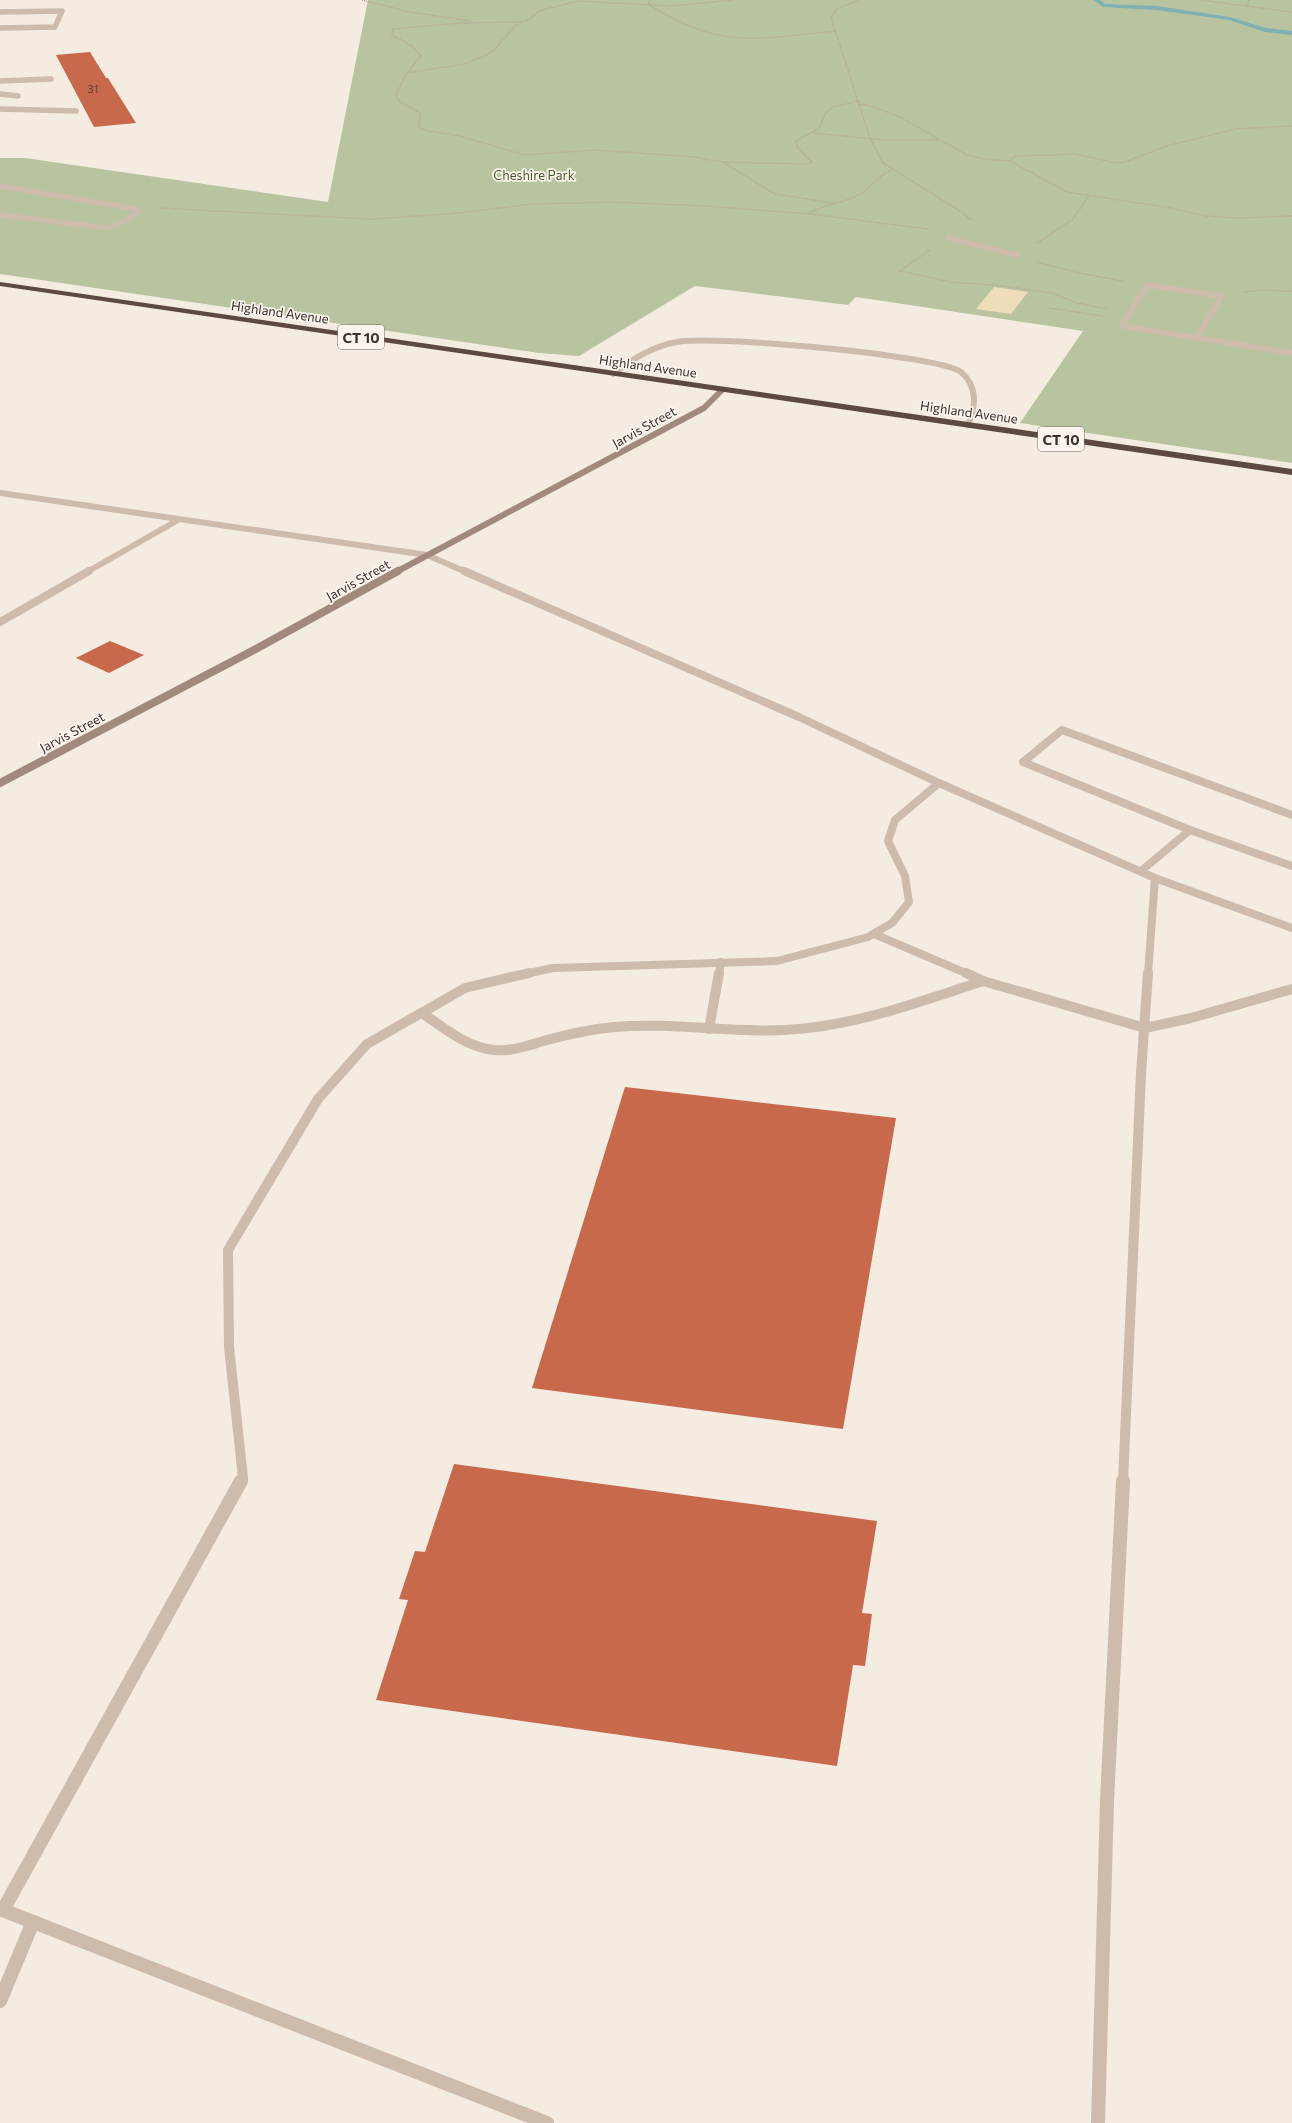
<svg xmlns="http://www.w3.org/2000/svg" width="1292" height="2123" font-family="Commissioner,sans-serif">
	<style>
		.green { fill: #b8c4a0 }
		.sand { fill: #efdcb8 }
		.lines { fill: none; stroke-linecap: round; stroke-linejoin: round }
		.stream { fill: #7fb0b2; fill-rule: evenodd }
		.building { fill: #c8694b }
		.path { stroke: #b9a596; stroke-width: 1.5; stroke-dasharray: 1 1; stroke-linecap: butt }
		.lane-far4 { stroke: #cdbbac; stroke-width: 5.5 }
		.lane-far3 { stroke: #cdbbac; stroke-width: 6 }
		.lane-far2 { stroke: #cdbbac; stroke-width: 8 }
		.lane-far1 { stroke: #cdbbac; stroke-width: 10 }
		.lane { stroke: #cdbbac; stroke-width: 14 }
		.secondary-far1 { stroke: #a18a7d; stroke-width: 6 }
		.secondary { stroke: #a18a7d; stroke-width: 8 }
		.highway { fill: #5c4a42; fill-rule: evenodd }
		.labels { text-anchor: middle; dominant-baseline: central; stroke-width: 3.5; stroke-linejoin: round; paint-order: stroke }
		.far-number-label { font-size: 11px; fill: #5e3e33 }
		.far-park-label { font-size: 13px; fill: #4a5a2e; stroke: #fbf5ee }
		.far-street-label { font-size: 13px; fill: #3b302b; stroke: #fbf5ee }
		.shield { fill: #fbf5ee; stroke: #756b66; stroke-width: 1 }
		.shield-label { font-size: 14px; font-weight: bold; fill: #3b302b }
	</style>
	<rect width="100%" height="100%" fill="#f4ebe1"/>
	<path class="green" d="M368 0H1292V463L1020 423 1083 331 856 297 848 305 695 286 579 356 539 353 0 274V158H25L328 202Z"/>
	<path class="sand" d="M994 287 1028 292 1011 314 976 309Z"/>
	<g class="lines">
		<path class="stream" d="M1094 0H1100L1105 4 1157 6 1230 17 1266 28 1292 31V35L1265 32 1229 20 1157 10 1103 7Z"/>
	</g>
	<g class="building">
		<path d="M90 52 106 78H108L136 123 94 127 56 55Z"/>
		<path d="M110 641 144 655 109 673 76 658Z"/>
		<path d="M625 1087 896 1118 843 1429 532 1388Z"/>
		<path d="M454 1464 877 1521 862 1613 872 1614 865 1666 853 1665 837 1766 376 1700 408 1600 399 1599 415 1551 425 1552Z"/>
	</g>
	<g class="lines">
		<g class="path">
			<path d="M362 0 410 12 471 21"/>
			<path d="M650 0 648 3 651 6C725 51 756 38 836 31"/>
			<path d="M733 0 670 6 578 1 539 11 531 18 515 26 495 49 485 56 464 64 407 73 396 94 399 101 420 113 419 127 428 131 460 136 524 155 594 150 694 157 722 162 806 164 812 162 797 147 796 141 819 128 825 114 833 107 859 101"/>
			<path d="M858 0 837 9 831 18 870 138 883 163 963 213 971 220"/>
			<path d="M1200 0 1292 12"/>
			<path d="M1247 7 1249 0"/>
			<path d="M407 73 421 56 412 46 392 35 393 29 459 23 522 22"/>
			<path d="M860 104 874 107 900 117 967 155 985 159 1010 161"/>
			<path d="M1292 126 1235 129 1167 146 1125 162 1116 163 1076 154 1016 156 1010 159V161L1067 192 1165 207 1206 216 1240 218 1292 216"/>
			<path d="M813 133 884 140H939"/>
			<path d="M724 163 775 194 834 203"/>
			<path d="M159 208 370 219 449 214 533 204 611 202 705 206 810 214 928 229"/>
			<path d="M810 213C825 204 845 203 860 194 873 187 876 176 892 170"/>
			<path d="M1037 243 1073 219 1089 196"/>
			<path d="M930 250 900 271 951 282 1003 286 1051 293 1077 303 1107 309"/>
			<path d="M1038 262 1074 272 1123 281"/>
			<path d="M1245 292 1260 290 1292 291"/>
			<path d="M1049 308 1103 316"/>
		</g>
		<g class="lane-far4">
			<path d="M0 12 62 11 55 27 0 28"/>
			<path d="M0 81 51 79"/>
			<path d="M0 94 18 96"/>
			<path d="M0 109 76 111"/>
			<path d="M0 186 137 209V212L125 221 108 228 0 215"/>
			<path d="M948 238 1009 253"/>
		</g>
		<g class="lane-far3">
			<path d="M1004 252 1018 255"/>
			<path d="M1197 337 1222 296 1147 285 1122 326 1292 353"/>
			<path d="M613 374C632 359 653 346 677 342 711 335 939 355 961 372 978 386 976 407 968 425"/>
			<path d="M0 493 427 555 466 572"/>
			<path d="M87 572 178 520"/>
		</g>
		<g class="lane-far2">
			<path d="M464 571 799 717 939 783 1155 878 1148 974"/>
			<path d="M0 622 89 571"/>
			<path d="M1292 815 1062 730 1023 762 1190 830 1292 866"/>
			<path d="M1141 871 1190 830"/>
			<path d="M1155 878 1292 928"/>
			<path d="M874 934 968 974"/>
			<path d="M525 974 553 968 777 961 868 937 892 923 909 902 905 876 888 841 895 820 939 783"/>
			<path d="M719 974 721 962"/>
		</g>
		<g class="lane-far1">
			<path d="M966 973 983 981 1145 1028 1191 1018 1292 989"/>
			<path d="M422 1013C444 1028 466 1047 494 1050 512 1052 529 1045 547 1040 569 1034 592 1029 615 1027 671 1022 728 1033 784 1030 853 1027 918 1002 983 981"/>
			<path d="M709 1029 719 973"/>
			<path d="M241 1482 243 1478 229 1347 228 1250 318 1099 367 1044 465 988 529 973"/>
			<path d="M1123 1482 1141 1073 1148 973"/>
		</g>
		<g class="lane">
			<path d="M0 1909 547 2123"/>
			<path d="M3 1910 241 1481"/>
			<path d="M0 2001 33 1922"/>
			<path d="M1098 2123 1107 1801 1123 1481"/>
		</g>
		<path class="secondary-far1" d="M396 572 704 408 722 390"/>
		<path class="secondary" d="M0 783 254 650 398 571"/>
		<path class="highway" d="M0 282 1292 469V475L0 286Z"/>
	</g>
	<g class="labels">
		<g class="far-number-label">
			<text x="93" y="88">31</text>
		</g>
		<g class="far-park-label">
			<text x="534" y="175">Cheshire Park</text>
		</g>
		<g class="far-street-label">
			<text transform="translate(280 312) rotate(8)">Highland Avenue</text>
			<text transform="translate(648 366) rotate(8)">Highland Avenue</text>
			<text transform="translate(969 412) rotate(8)">Highland Avenue</text>
			<text transform="translate(644 427) rotate(-29)">Jarvis Street</text>
			<text transform="translate(358 580) rotate(-29)">Jarvis Street</text>
			<text transform="translate(72 732) rotate(-28)">Jarvis Street</text>
		</g>
		<g class="shield">
			<rect x="338" y="325" width="46" height="24" rx="3"/>
			<rect x="1038" y="427" width="46" height="24" rx="3"/>
		</g>
		<g class="shield-label">
			<text x="361" y="337">CT 10</text>
			<text x="1061" y="439">CT 10</text>
		</g>
	</g>
</svg>
